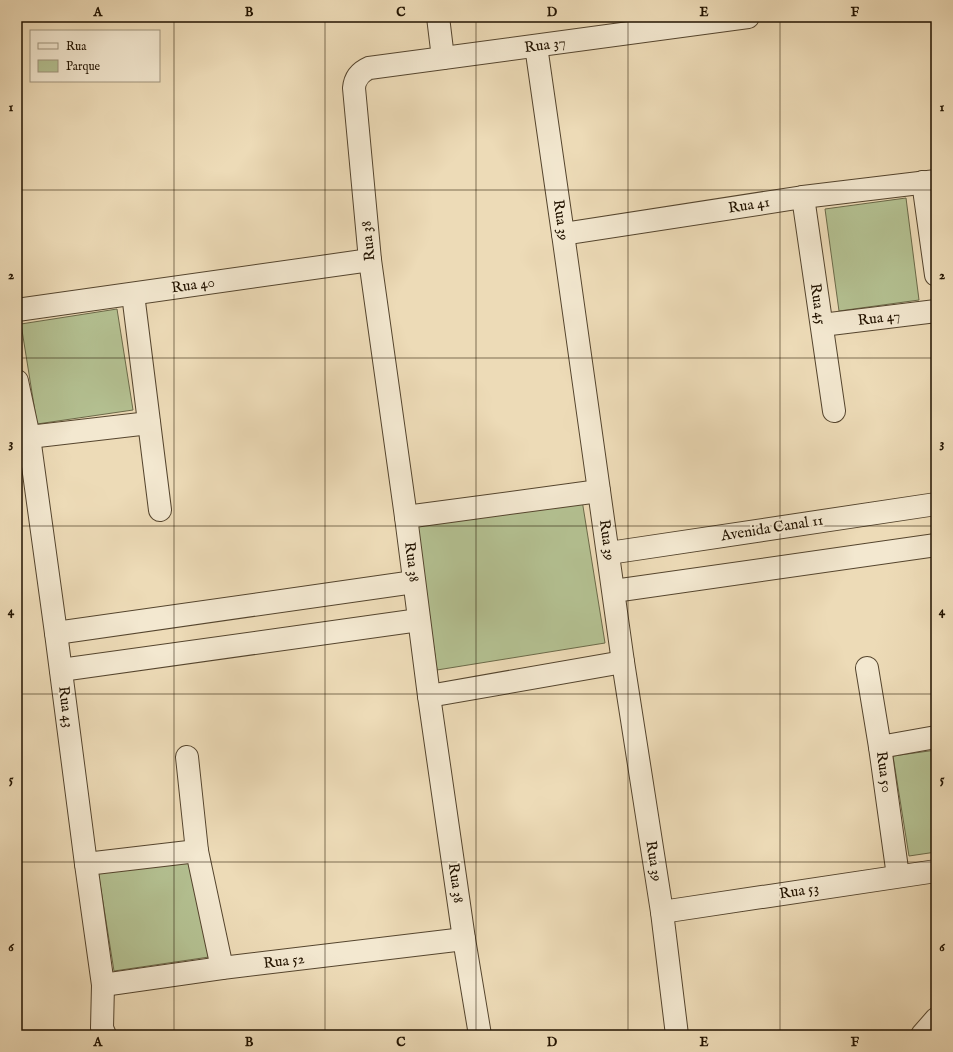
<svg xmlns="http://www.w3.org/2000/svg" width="953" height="1052" font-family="'IM FELL English',serif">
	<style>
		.green { fill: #b4c192; stroke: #6b6a49 }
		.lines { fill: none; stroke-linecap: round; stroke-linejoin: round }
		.street-casing { stroke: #55452e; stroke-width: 24 }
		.street { stroke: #f3e8d0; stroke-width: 22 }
		.grid { fill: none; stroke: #221300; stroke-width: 1; stroke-opacity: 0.55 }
		.labels { text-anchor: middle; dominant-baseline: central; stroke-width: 4; stroke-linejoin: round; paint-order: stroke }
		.street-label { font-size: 15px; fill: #221300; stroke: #f3e8d0 }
		.neatline { fill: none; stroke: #221300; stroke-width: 1.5 }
		.grid-label { font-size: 13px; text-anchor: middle; font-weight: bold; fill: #221300 }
	</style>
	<rect width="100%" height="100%" fill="#eddbb7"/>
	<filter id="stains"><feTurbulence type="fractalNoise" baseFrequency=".005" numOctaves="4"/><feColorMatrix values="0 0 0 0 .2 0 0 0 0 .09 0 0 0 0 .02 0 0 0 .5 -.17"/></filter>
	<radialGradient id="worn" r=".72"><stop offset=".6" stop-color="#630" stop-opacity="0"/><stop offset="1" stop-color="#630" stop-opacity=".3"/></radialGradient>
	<g class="green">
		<path d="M906 198 919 300 839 311 825 209Z"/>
		<path d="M117 309 133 410 37 424 21 324Z"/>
		<path d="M582 500 605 643 437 670 416 520Z"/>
		<path d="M936 750V852L909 856 893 756Z"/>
		<path d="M194 856 209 957 114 971 98 871Z"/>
	</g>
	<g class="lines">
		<defs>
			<g id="street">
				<path d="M438 17 443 58"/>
				<path d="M536 46 563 234 623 662 662 912 677 1035"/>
				<path d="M923 182 936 275"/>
				<path d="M803 197 834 411"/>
				<path d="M563 234 803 197 936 181"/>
				<path d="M133 294 160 510"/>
				<path d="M17 310 370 260"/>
				<path d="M822 325 936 311"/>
				<path d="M17 381 29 437 56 633 86 864 103 985 102 1028 105 1035"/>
				<path d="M29 437 149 423"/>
				<path d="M406 517 599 491"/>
				<path d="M609 553 936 504"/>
				<path d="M614 591 936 545"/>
				<path d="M56 633 414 582"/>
				<path d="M867 668 880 747 898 876"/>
				<path d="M61 670 419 620"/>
				<path d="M429 696 623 662"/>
				<path d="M880 747 936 737"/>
				<path d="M187 757 197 851 222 968"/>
				<path d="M86 864 197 851"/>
				<path d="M662 912 936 871"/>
				<path d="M103 985 222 968 464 939"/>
				<path d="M480 1035 464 939 429 696 406 517 370 260 354 88C355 78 360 72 369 68L748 17"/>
				<path d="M922 1035 936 1019"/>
			</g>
		</defs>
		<use href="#street" class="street-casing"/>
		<use href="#street" class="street"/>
	</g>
	<path class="grid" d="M174 17V1035M325 17V1035M476 17V1035M628 17V1035M780 17V1035M17 190H936M17 358H936M17 526H936M17 694H936M17 862H936"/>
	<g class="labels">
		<g class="street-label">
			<text transform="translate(545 45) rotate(-8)">Rua 37</text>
			<text transform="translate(749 205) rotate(-9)">Rua 41</text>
			<text transform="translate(561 220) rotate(82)">Rua 39</text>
			<text transform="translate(368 241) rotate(-96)">Rua 38</text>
			<text transform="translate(193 285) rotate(-8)">Rua 40</text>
			<text transform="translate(818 304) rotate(82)">Rua 45</text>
			<text transform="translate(879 318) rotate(-7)">Rua 47</text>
			<text transform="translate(772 528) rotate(-9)">Avenida Canal 11</text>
			<text transform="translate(607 540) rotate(82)">Rua 39</text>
			<text transform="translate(412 562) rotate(83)">Rua 38</text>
			<text transform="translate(66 707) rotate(83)">Rua 43</text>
			<text transform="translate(884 772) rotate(82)">Rua 50</text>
			<text transform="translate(654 861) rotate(81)">Rua 39</text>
			<text transform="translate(456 883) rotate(82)">Rua 38</text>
			<text transform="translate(799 891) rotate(-9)">Rua 53</text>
			<text transform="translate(284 961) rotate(-7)">Rua 52</text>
		</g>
	</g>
	<rect width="953" height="1052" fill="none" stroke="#eddbb7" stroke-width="44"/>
	<rect x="30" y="30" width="130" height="52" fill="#f3e8d0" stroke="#9f937d"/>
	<rect x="38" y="43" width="20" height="6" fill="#f3e8d0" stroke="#9f937d"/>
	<text x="66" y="50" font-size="12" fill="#221300">Rua</text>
	<rect x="38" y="60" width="20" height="12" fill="#b4c192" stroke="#9f937d"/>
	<text x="66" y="70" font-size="12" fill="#221300">Parque</text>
	<rect x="22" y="22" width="909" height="1008" class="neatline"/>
	<g class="grid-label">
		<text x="98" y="16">A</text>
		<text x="249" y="16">B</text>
		<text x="401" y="16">C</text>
		<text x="552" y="16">D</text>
		<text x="704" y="16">E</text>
		<text x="855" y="16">F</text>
		<text x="11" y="111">1</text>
		<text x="942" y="111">1</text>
		<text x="11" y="279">2</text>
		<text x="942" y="279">2</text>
		<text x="11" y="447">3</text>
		<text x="942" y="447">3</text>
		<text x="11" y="615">4</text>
		<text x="942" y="615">4</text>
		<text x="11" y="783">5</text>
		<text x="942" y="783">5</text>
		<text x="11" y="951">6</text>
		<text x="942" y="951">6</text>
		<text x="98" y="1046">A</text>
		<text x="249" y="1046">B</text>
		<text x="401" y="1046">C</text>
		<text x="552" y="1046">D</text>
		<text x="704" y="1046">E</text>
		<text x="855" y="1046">F</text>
	</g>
	<rect width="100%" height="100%" filter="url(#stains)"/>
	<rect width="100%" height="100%" fill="url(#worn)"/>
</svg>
